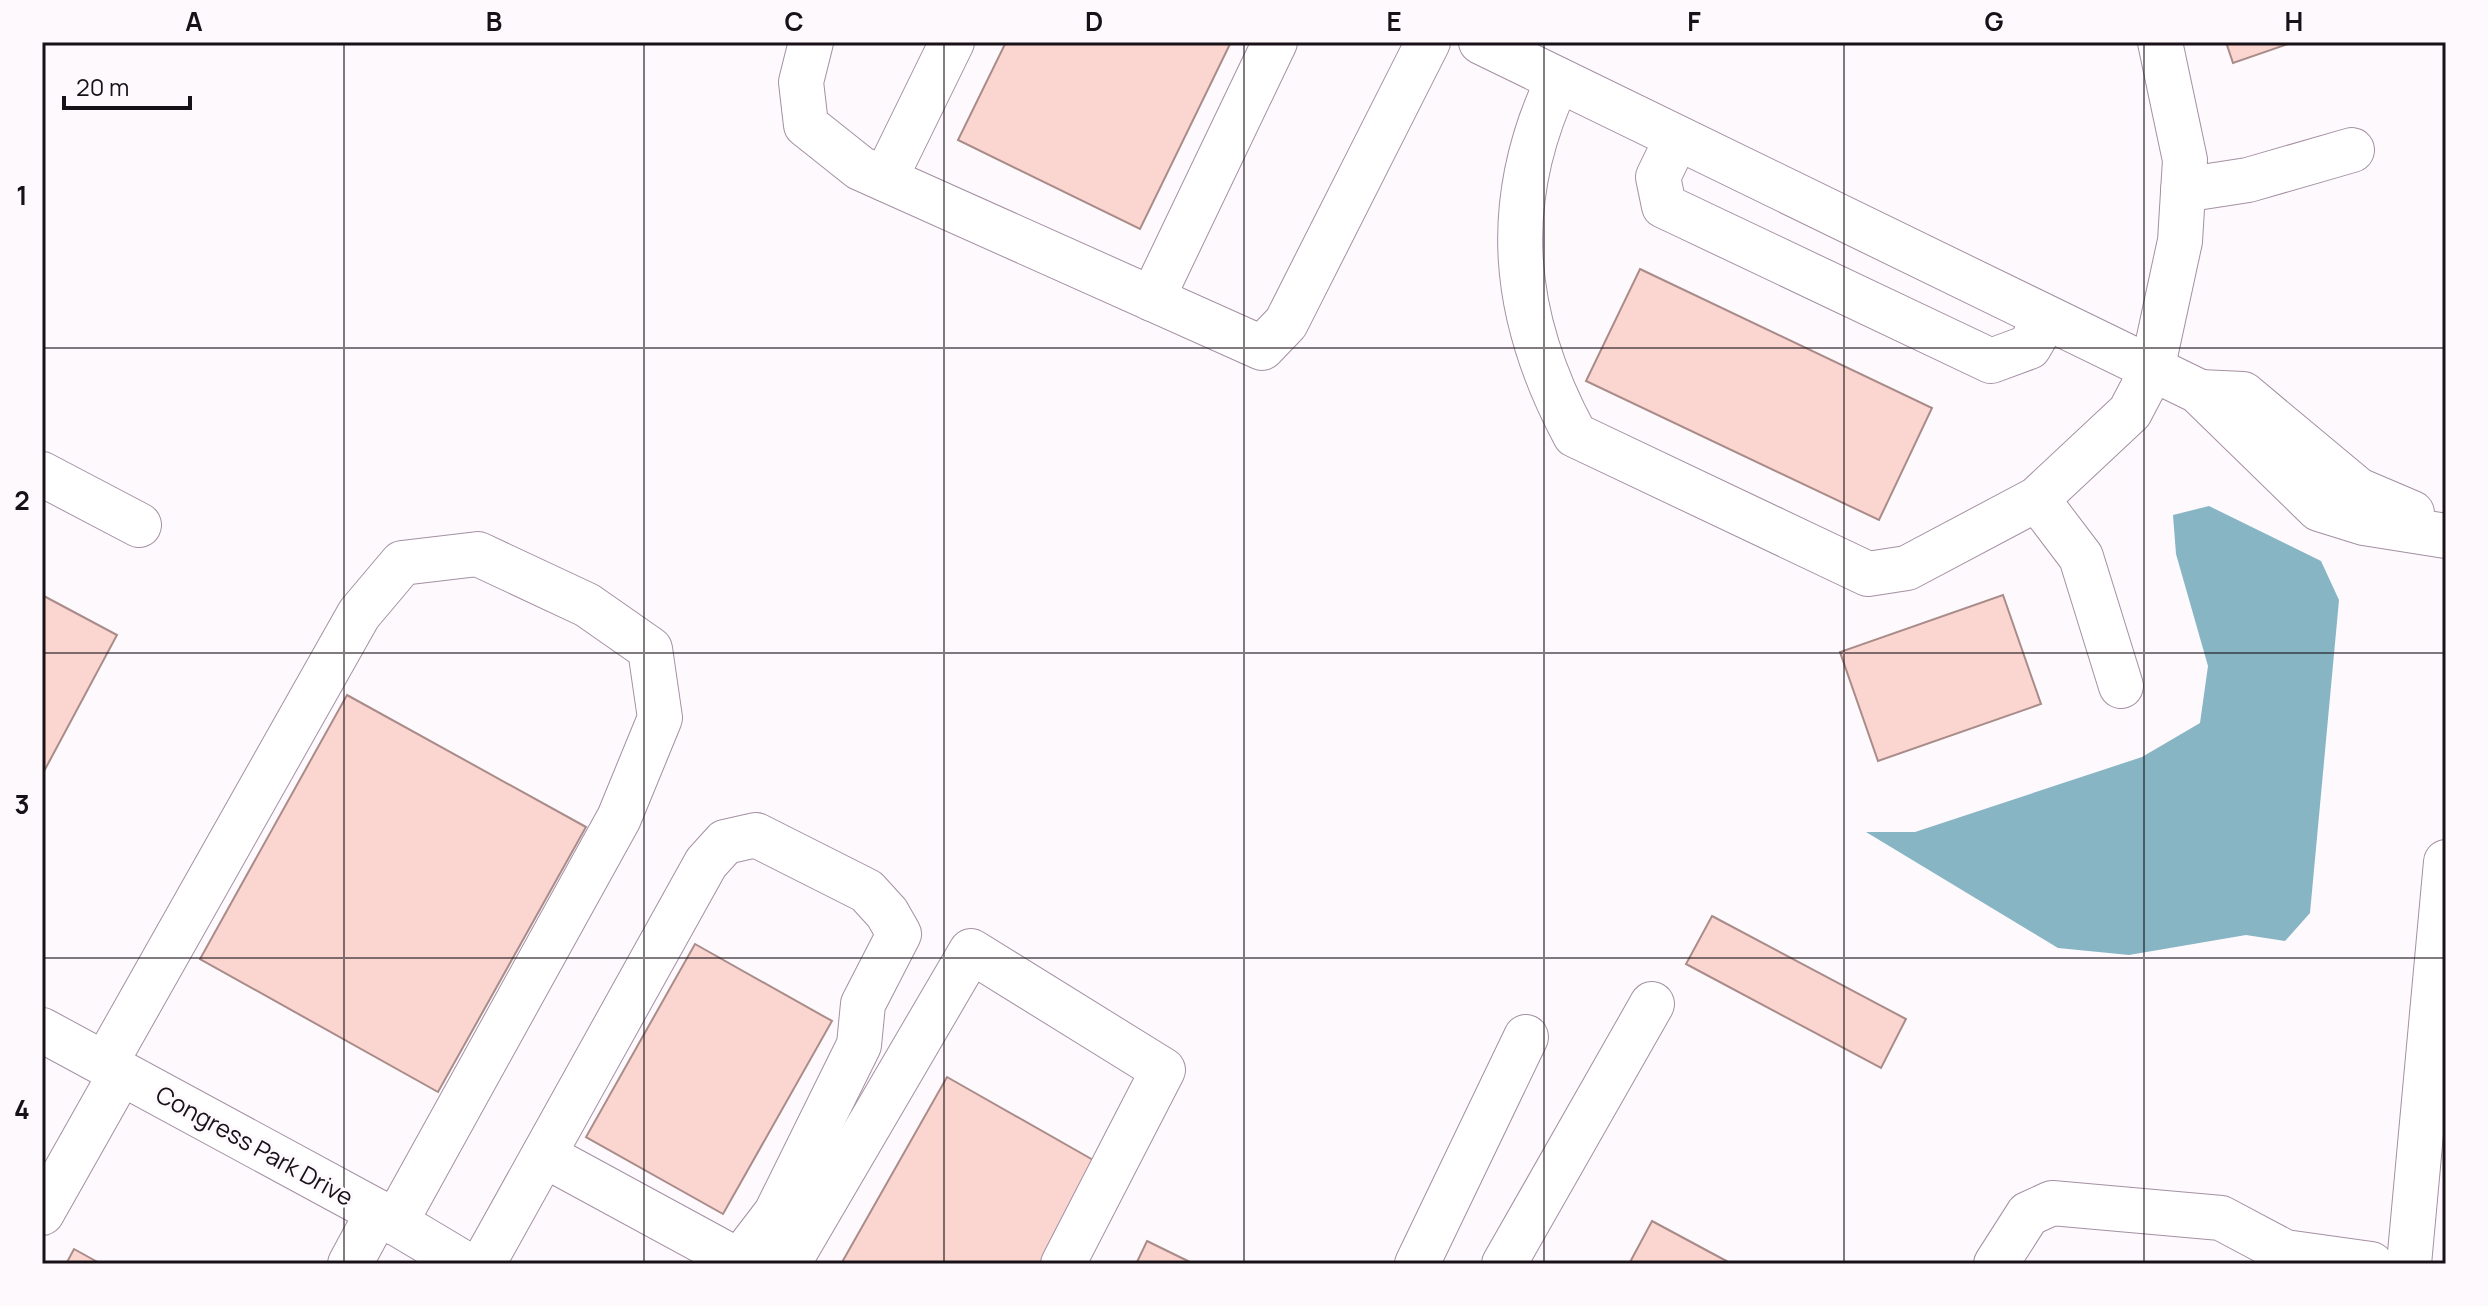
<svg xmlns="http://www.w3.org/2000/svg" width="2488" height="1306" font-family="Manrope,sans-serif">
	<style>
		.water { fill: #87b5c4 }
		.building { fill: #fbd5d0; stroke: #a98c89; stroke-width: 2 }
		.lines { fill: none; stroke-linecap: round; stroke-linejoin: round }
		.minor-casing { stroke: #a490a3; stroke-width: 46 }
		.minor { stroke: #fff; stroke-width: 44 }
		.grid { fill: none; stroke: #181117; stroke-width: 2; stroke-opacity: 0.55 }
		.labels { text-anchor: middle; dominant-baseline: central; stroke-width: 6; stroke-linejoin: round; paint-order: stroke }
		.street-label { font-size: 24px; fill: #181117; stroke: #fdf9fd }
		.neatline { fill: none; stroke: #181117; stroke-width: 3 }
		.grid-label { font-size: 26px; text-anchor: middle; font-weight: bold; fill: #181117 }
	</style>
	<rect width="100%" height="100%" fill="#fdf9fd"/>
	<path class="water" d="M2209 506 2321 561 2339 600 2310 913 2285 941 2246 935 2129 955 2058 948 1866 832H1915L2142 757 2200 723 2208 666 2176 554 2173 515Z"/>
	<g class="building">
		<path d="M1006 42H1231L1140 229 958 140Z"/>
		<path d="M2226 42H2294L2233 63Z"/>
		<path d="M1640 269 1932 408 1879 520 1586 381Z"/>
		<path d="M42 595 117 635 42 775Z"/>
		<path d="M2003 595 2041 704 1878 761 1840 652Z"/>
		<path d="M347 695 586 827 438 1092 200 959Z"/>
		<path d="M1712 916 1906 1019 1881 1068 1686 964Z"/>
		<path d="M695 944 832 1021 723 1214 586 1137Z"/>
		<path d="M947 1077 1109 1169 1054 1264H841Z"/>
		<path d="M1652 1221 1732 1264H1629Z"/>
		<path d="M1147 1241 1194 1264H1136Z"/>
		<path d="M74 1249 101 1264H66Z"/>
	</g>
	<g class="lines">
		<defs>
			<g id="minor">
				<path d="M811 42 801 82 806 125 860 168 1262 348 1286 323 1428 42"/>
				<path d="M1481 42 2198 391 2319 509 2364 523 2446 536"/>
				<path d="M1558 80C1500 203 1511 316 1575 435L1868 574 1907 568 2037 499 2130 412 2152 370 2180 241 2185 160 2160 42"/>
				<path d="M1677 138 1658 177 1664 206 1679 213 1991 361 2029 347 2046 318"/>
				<path d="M885 179 952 42"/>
				<path d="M2183 190 2248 180 2352 150"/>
				<path d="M1152 299 1275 42"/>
				<path d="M2200 392 2243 394 2358 490 2412 513"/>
				<path d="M42 474 139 525"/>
				<path d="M2037 499 2081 557 2121 686"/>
				<path d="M42 1030 378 1212 465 1264"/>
				<path d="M105 1064 359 614 402 563 478 554 587 605 650 649 660 718 619 818 395 1223"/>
				<path d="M544 1155 739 1261"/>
				<path d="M42 1213 121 1073"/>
				<path d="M350 1264 378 1212"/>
				<path d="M483 1264 706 863 725 842 756 835 867 891 887 913 899 934 863 1004 859 1045 776 1213 737 1264"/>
				<path d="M788 1264 971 951 1163 1070 1063 1264"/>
				<path d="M1417 1264 1526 1037"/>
				<path d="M1504 1264 1652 1004"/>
				<path d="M1996 1264 2028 1214 2052 1203 2221 1218 2285 1252 2371 1264"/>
				<path d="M2409 1264 2446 862"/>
			</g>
		</defs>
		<use href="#minor" class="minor-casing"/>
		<use href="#minor" class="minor"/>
	</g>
	<path class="grid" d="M344 42V1264M644 42V1264M944 42V1264M1244 42V1264M1544 42V1264M1844 42V1264M2144 42V1264M42 348H2446M42 653H2446M42 958H2446"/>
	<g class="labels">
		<g class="street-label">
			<text transform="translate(255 1145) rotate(29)">Congress Park Drive</text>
		</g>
	</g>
	<rect width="2488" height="1306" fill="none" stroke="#fdf9fd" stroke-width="88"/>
	<path d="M64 96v12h126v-12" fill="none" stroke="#181117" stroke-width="4"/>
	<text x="76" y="96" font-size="24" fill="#181117" stroke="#fdf9fd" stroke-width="6" paint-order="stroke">20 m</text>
	<rect x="44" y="44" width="2400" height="1218" class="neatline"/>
	<g class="grid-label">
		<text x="194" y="31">A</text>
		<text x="494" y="31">B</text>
		<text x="794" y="31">C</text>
		<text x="1094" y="31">D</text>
		<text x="1394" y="31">E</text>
		<text x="1694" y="31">F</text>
		<text x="1994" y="31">G</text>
		<text x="2294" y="31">H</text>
		<text x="22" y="205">1</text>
		<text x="22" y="510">2</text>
		<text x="22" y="814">3</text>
		<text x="22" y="1119">4</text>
	</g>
</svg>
